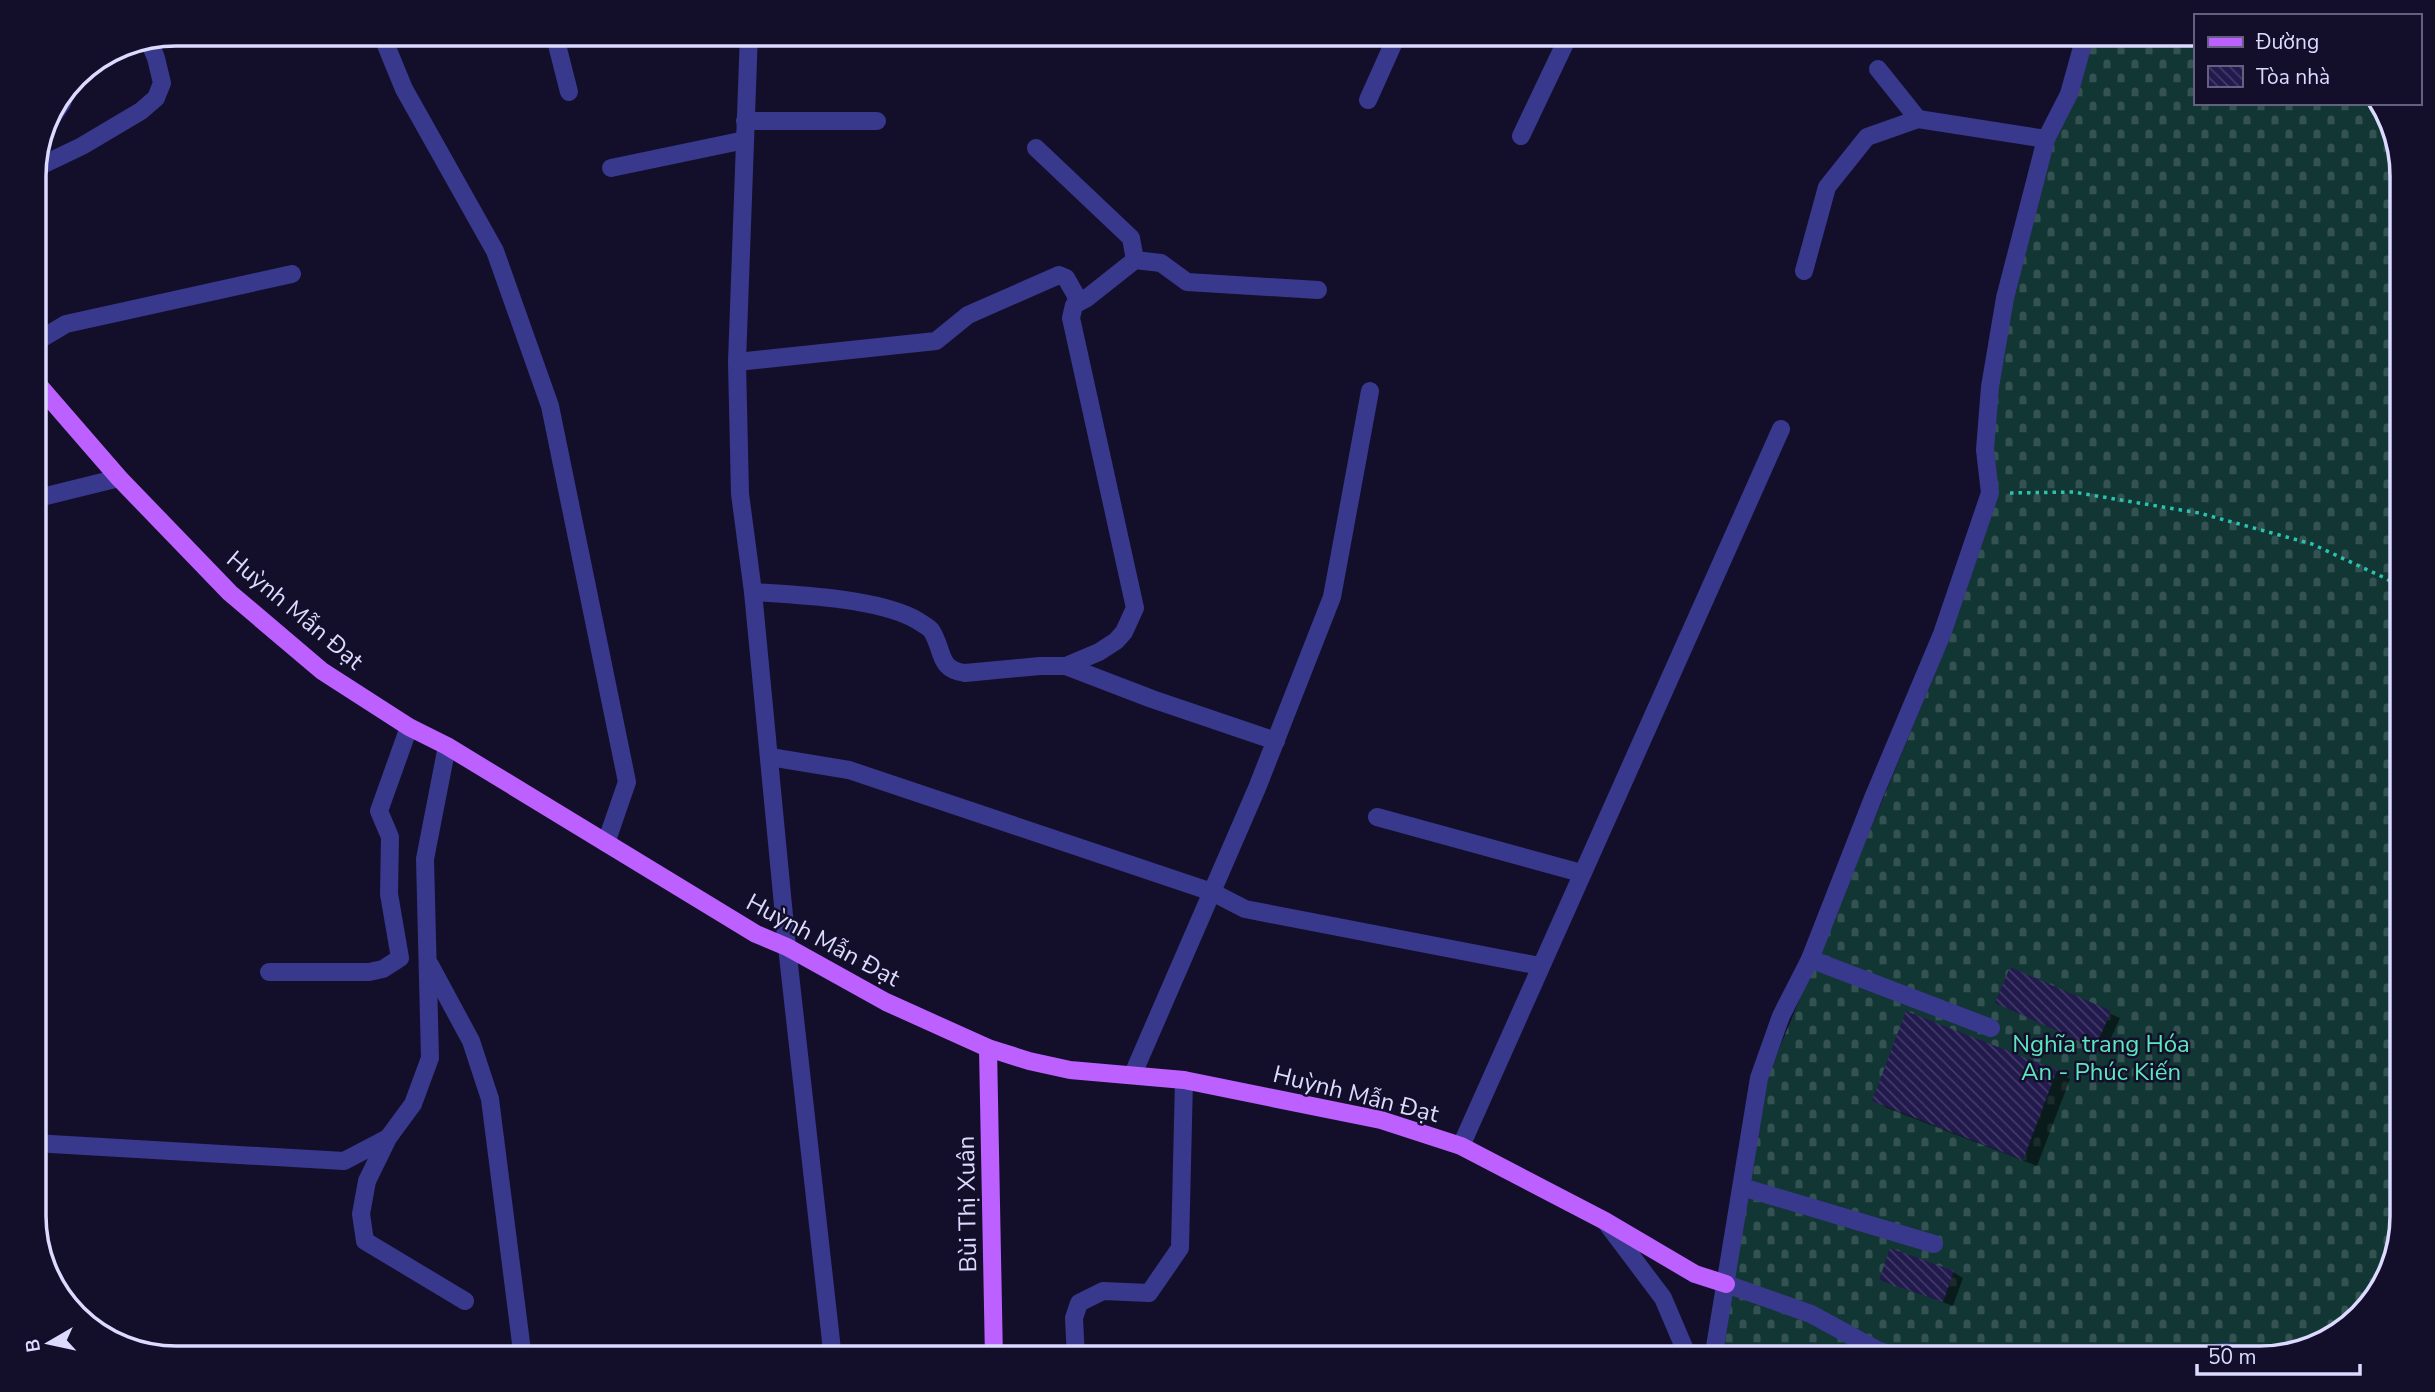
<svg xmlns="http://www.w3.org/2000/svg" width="2435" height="1392" font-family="'Nunito Sans',sans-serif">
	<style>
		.cemetery { fill: url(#cemetery-stones) }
		.shadow { fill: #0007 }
		.building { fill: url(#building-back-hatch) }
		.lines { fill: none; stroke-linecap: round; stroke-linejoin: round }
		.path { stroke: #2ac3b2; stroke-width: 3.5; stroke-dasharray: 3.5 5; stroke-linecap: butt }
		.minor { stroke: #38398d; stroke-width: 18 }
		.major { stroke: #bc61ff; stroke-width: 18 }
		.labels { text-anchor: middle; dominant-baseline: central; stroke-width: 5; stroke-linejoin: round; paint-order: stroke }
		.street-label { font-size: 24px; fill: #dcdaff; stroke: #130f2b }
		.park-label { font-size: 24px; fill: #5ee7be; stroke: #130f2b }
		.rim { fill: none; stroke: #dcdaff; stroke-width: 3.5 }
	</style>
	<defs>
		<pattern id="cemetery-stones" width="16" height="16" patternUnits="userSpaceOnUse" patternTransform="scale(1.75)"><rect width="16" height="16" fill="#123633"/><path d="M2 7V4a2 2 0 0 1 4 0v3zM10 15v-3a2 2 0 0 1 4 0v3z" fill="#345252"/></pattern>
		<pattern id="building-back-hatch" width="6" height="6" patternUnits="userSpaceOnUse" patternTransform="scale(1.75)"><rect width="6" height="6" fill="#221a4d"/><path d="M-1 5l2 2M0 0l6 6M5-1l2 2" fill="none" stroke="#423b68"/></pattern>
	</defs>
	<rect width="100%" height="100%" fill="#130f2b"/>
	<path class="cemetery" d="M2093 33H2195V103H2382L2401 167 2402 1217 2383 1287 2331 1339 2260 1359H1718L1767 1078 1948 642 1992 451 1997 391 2011 303 2053 145Z"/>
	<g class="shadow">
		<path d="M2011 969 2120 1018 2105 1052 2006 1007Z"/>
		<path d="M1907 1014 2057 1071 2070 1079 2037 1166 1887 1108 1874 1100Z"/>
		<path d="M1953 1272 1963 1278 1953 1306 1881 1279Z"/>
	</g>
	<g class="building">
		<path d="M2010 967 2111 1011 2095 1048 1995 1003Z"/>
		<path d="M1906 1011 2057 1070 2023 1160 1872 1101Z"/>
		<path d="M1890 1248 1954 1271 1943 1302 1879 1280Z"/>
	</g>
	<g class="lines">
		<path class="path" d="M2010 493 2073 492 2199 513 2312 544 2387 579 2402 589"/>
		<g class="minor">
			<path d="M381 33 404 89 495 251 550 406 627 782 606 843"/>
			<path d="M554 33 569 92"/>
			<path d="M749 33 737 362 740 494 753 592 787 947 833 1359"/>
			<path d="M1878 69 1918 119"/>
			<path d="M1368 100 1398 33"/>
			<path d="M745 121H877"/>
			<path d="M42 132 62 103 69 84"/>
			<path d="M1521 136 1570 33"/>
			<path d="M611 168 745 140"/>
			<path d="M34 169 82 146 141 111 156 98 162 83 156 58 148 39"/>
			<path d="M1135 260 1161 263 1187 282 1318 290"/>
			<path d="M1804 271 1827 187 1867 137 1918 119 2046 139"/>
			<path d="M34 343 66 324 292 274"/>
			<path d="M737 362 936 341 968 315 1059 275 1066 278 1079 301"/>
			<path d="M34 499 119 478"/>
			<path d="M753 592C799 595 873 598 913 618 918 621 927 626 931 630 944 649 937 670 965 673L1040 666H1066L1099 652 1116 641 1124 632 1135 608 1071 318 1074 305 1087 298 1135 260 1131 238 1036 148"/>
			<path d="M1066 666 1152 699 1276 741"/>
			<path d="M447 746 425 859 430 1058 413 1104 388 1138 367 1181 361 1214 365 1241 465 1301"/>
			<path d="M770 757 849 770 1212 892 1245 909 1540 966"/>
			<path d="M1377 817 1581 873"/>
			<path d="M1810 959 1991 1028"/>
			<path d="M430 965 471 1041 490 1099 523 1359"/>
			<path d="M269 972H369L383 969 400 958 389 894 390 837 379 811 409 727"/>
			<path d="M1133 1074 1257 788 1332 597 1370 391"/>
			<path d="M34 1143 344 1161 388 1138"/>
			<path d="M1461 1146 1781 429"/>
			<path d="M1742 1187 1934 1244"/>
			<path d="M1605 1221 1663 1298 1689 1359"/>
			<path d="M1726 1284 1811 1314 1877 1350 1907 1359"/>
			<path d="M1076 1359 1074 1318 1079 1303 1103 1291 1149 1293 1180 1248 1184 1080"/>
			<path d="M1713 1359 1759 1078 1781 1016 1810 959 1873 798 1942 634 1990 493 1985 450 1990 387 2005 298 2046 139 2069 94 2086 33"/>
			<path d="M2158 1359 2225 1352 2270 1356"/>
		</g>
		<g class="major">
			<path d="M34 380 119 478 230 593 322 671 409 727 447 746 756 934 787 947 886 1002 988 1048 1029 1061 1070 1070 1184 1080 1381 1120 1461 1146 1605 1221 1695 1274 1726 1284"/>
			<path d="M988 1048 994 1359"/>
		</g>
	</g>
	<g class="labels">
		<g class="street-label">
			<text transform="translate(295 610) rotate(40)">Huỳnh Mẫn Đạt</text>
			<text transform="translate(823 940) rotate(28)">Huỳnh Mẫn Đạt</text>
			<text transform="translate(1356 1094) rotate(14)">Huỳnh Mẫn Đạt</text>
			<text transform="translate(967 1204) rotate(-91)">Bùi Thị Xuân</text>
		</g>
		<g class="park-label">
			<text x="2101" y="1044">Nghĩa trang Hóa<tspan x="2101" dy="28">An - Phúc Kiến</tspan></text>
		</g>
	</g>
	<path d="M0 0H2435V1392H0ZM176 46H2260A130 130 0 0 1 2390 176V1216A130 130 0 0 1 2260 1346H176A130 130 0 0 1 46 1216V176A130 130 0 0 1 176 46Z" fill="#130f2b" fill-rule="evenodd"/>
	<path class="rim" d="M176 46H2260A130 130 0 0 1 2390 176V1216A130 130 0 0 1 2260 1346H176A130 130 0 0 1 46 1216V176A130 130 0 0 1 176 46Z"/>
	<rect x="2194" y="14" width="228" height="91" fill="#130f2b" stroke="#636080" stroke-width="2"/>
	<rect x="2208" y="37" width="35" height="10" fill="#bc61ff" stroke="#636080" stroke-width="2"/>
	<text x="2256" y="49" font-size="21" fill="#dcdaff">Đường</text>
	<rect x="2208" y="66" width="35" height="21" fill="url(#building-back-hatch)" stroke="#636080" stroke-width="2"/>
	<text x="2256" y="84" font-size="21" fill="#dcdaff">Tòa nhà</text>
	<g transform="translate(49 1343) rotate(261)" stroke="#130f2b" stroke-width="5" paint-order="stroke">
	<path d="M0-5L12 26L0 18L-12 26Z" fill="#dcdaff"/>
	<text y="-10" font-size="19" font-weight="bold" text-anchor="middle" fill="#dcdaff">B</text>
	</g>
	<path d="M2197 1364v10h163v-10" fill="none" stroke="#dcdaff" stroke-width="3.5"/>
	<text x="2208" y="1364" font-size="21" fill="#dcdaff" stroke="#130f2b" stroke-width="5" paint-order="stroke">50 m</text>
</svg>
